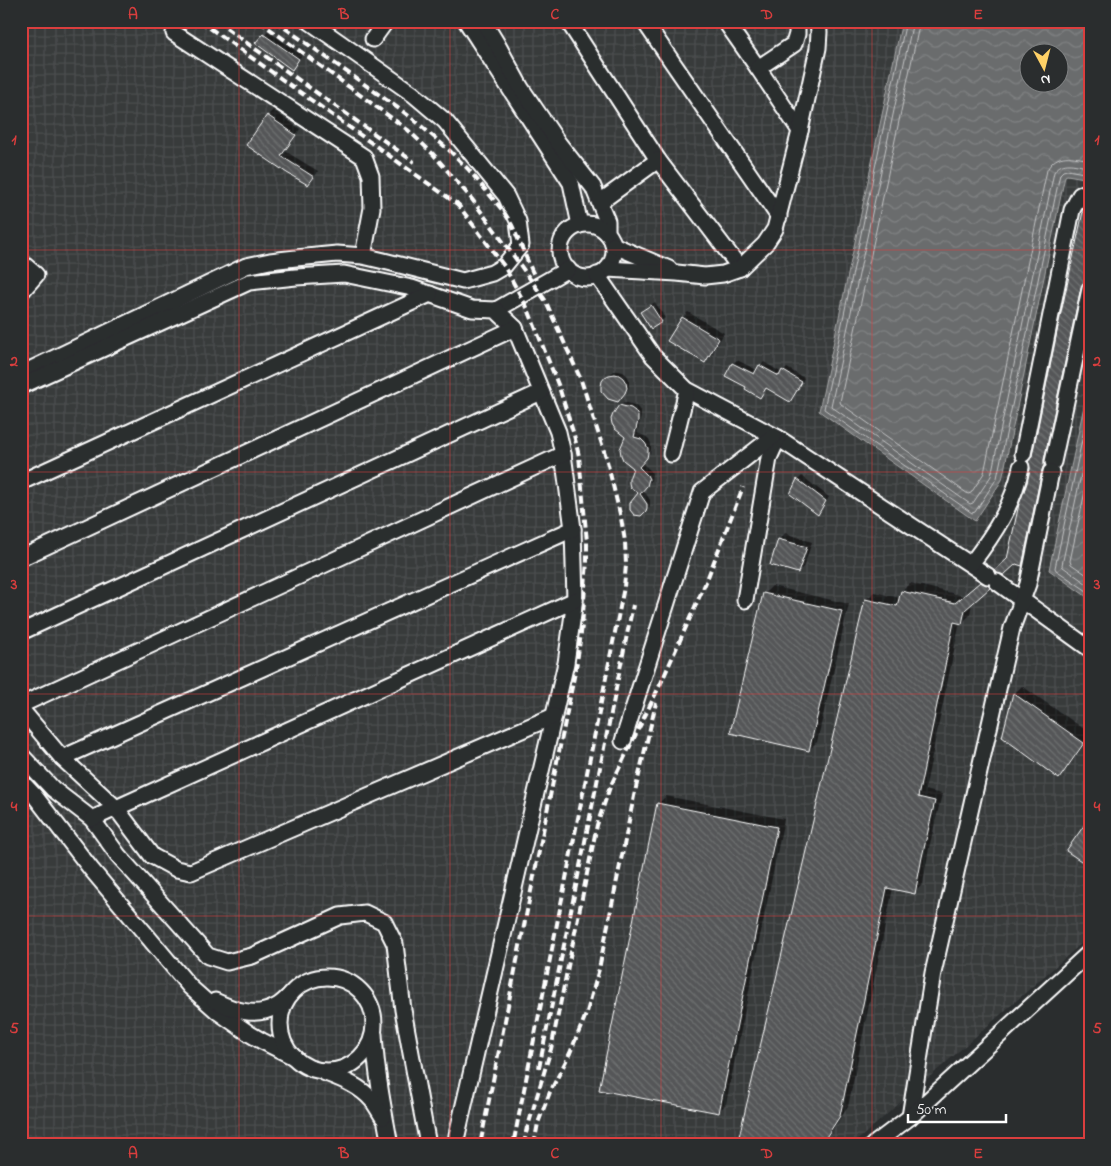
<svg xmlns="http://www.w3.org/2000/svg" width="1111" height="1166" font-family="'Indie Flower',sans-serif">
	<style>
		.industrial { fill: url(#industrial-grid); fill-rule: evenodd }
		.water { fill: url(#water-waves); stroke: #a6a7a7; fill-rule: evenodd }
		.shadow { fill: #0007 }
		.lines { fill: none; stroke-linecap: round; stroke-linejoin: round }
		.shore { stroke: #c3c4c5; stroke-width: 1 }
		.building { fill: url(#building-back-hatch); stroke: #fff }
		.minor-casing { stroke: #fff; stroke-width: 19 }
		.minor { stroke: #2a2d2e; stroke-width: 15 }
		.rail { stroke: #fff; stroke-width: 4; stroke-dasharray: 8 4; stroke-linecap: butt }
		.grid { fill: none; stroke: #da3e3e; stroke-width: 1; stroke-opacity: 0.55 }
		.neatline { fill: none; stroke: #da3e3e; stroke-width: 2 }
		.grid-label { font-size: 16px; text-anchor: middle; font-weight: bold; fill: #da3e3e }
	</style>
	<defs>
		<pattern id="industrial-grid" width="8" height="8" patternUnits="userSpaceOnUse" patternTransform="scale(1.25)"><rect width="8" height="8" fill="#373a3b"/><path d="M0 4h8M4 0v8" fill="none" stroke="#4b4e4f"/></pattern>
		<pattern id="water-waves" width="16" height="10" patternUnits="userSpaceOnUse" patternTransform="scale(1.25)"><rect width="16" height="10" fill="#6a6c6d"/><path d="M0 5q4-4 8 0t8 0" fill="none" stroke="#808283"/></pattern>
		<pattern id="building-back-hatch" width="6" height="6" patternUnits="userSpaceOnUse" patternTransform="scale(1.25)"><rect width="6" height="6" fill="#555758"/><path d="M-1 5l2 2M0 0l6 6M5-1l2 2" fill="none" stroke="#6e7071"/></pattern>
	</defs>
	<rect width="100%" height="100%" fill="#2a2d2e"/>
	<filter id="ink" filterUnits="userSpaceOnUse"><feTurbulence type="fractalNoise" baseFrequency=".02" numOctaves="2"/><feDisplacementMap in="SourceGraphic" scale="10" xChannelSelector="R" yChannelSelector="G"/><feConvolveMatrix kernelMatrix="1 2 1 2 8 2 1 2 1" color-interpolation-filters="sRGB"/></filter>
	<g filter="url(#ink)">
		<path class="industrial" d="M21 21H1090V936L852 1145H21ZM1028 52H1058V82H1028Z"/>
		<g class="water">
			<path d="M902 21H1090V179L1067 175 1065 176 1002 480 975 521 819 411ZM1028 52H1058V82H1028Z"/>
			<path d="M1090 378V599L1049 570Z"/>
		</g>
		<g class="shadow">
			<path d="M268 31 302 55 292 68 257 42Z"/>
			<path d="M273 110 300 129 285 151 318 171 314 178 308 184 248 144 267 116Z"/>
			<path d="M1090 206V276L1088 278 1051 451 1030 556 1022 564 1028 483 1084 216 1082 215V214Z"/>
			<path d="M655 302 665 318 661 321 645 309Z"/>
			<path d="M688 312 724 333 711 356 705 362 683 317Z"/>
			<path d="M737 360 757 370 764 362 782 373 787 368 804 378 793 396 790 400 767 387 760 396 748 387 727 376 733 363Z"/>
			<path d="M614 371H619L623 372 627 375 629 379V388L622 396 606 378Z"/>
			<path d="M624 402 635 405 638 408 641 412V416L637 433 645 436 649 439 651 444V449L650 453 641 462 651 471 652 474 651 481 643 489 650 500V506L641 514 639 493 620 406Z"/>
			<path d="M802 476 829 497 822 509 818 513 791 494 798 480Z"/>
			<path d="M785 533 812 542 804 566 798 572 772 564 780 539Z"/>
			<path d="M989 575 997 579 972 602 970 615 962 623 960 622 925 790 942 794 929 848 923 884 915 892 893 888 848 1107 822 1145H759L866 600 874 592 900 598 902 591 910 583 964 596Z"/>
			<path d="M772 586 849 604 817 742 809 750 764 594Z"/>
			<path d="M1022 686 1090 733V736L1067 769 1059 777 1014 694Z"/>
			<path d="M666 796 784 819 726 1104 718 1112 658 804Z"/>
		</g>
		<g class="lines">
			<g class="shore">
				<path d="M906 21 824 409 972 513 975 512 997 478 1060 174 1063 171 1067 170 1090 174"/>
				<path d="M913 21 831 406 832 407 970 504 973 503 991 476 1054 172C1062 159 1077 165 1090 168"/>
				<path d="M920 21 840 402 841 404 968 494 971 493 984 473 1047 170C1057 151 1073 157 1090 160"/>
				<path d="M1090 402 1055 568 1056 570 1090 593"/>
				<path d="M1090 432 1062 565 1063 567 1090 586"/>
				<path d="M1090 468 1070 561 1071 564 1090 577"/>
			</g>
		</g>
		<g class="building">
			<path d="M263 34 299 59 292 70 255 43Z"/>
			<path d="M267 115 296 135 281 156 314 177 308 185 287 173 246 145Z"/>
			<path d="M1087 202 1090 203V257L1084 282 1081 287 1044 460V465L1042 470 1022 566 1016 564 1004 575 997 573 995 570 1007 559 1019 504 1027 483 1030 469 1028 461 1032 456 1059 322 1084 207Z"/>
			<path d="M651 305 662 322 651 329 640 312Z"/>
			<path d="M682 317 719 339 705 363 667 341Z"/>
			<path d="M732 363 754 374 759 365 779 376 782 370 802 382 790 402 766 388 760 398 745 389 746 387 725 376Z"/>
			<path d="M615 374 619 375 623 378 626 383 627 388 625 393 618 402 608 399 601 391V386L602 381 605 377 609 375Z"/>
			<path d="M619 405 631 408 635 411 638 416V421L634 437 641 439 645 443 648 448V453L647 458 639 467 647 475 649 479 647 486 640 494 647 504V508L646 511 641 516 634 515 630 510V503L638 493 630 487 629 483V479L633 468 623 460 621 455 620 449 625 437 615 429 612 424 611 419 613 414Z"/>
			<path d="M797 479 826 501 818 515 790 494Z"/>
			<path d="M778 539 807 547 798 573 770 565Z"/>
			<path d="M980 582 988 585 990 588 965 610 962 624 954 622 918 797 935 801 922 857 915 894 887 888 840 1116 821 1145H754L738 1141 865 599 897 606 901 591 955 603Z"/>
			<path d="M763 593 842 611 809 751 730 733Z"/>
			<path d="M1013 693 1084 743 1059 779 1002 737Z"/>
			<path d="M657 803 777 827 719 1113 599 1090Z"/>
			<path d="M1090 817V867L1066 851Z"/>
		</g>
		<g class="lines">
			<defs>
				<g id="minor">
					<path d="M466 21 571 183 580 225"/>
					<path d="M483 21 497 44 521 88 559 144 593 187 607 221V233"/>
					<path d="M568 21 658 160 740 268"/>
					<path d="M644 21 779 217"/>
					<path d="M725 21 758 68 800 131"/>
					<path d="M174 33 364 157 371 176 372 208 363 256"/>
					<path d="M373 39 386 21"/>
					<path d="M758 68 794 44 797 34V23L796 21"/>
					<path d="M600 202 658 160"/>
					<circle cx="587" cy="251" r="27"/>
					<path d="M613 245 669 269"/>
					<path d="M21 262 36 275 21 292"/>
					<path d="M607 269 677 273 705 276 723 274 740 268 765 244 775 229 800 131 818 48 819 32 818 21"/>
					<path d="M597 275 653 356 687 390 778 438 988 576"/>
					<path d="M496 310 568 269"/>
					<path d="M21 374 246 266 270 261 296 258 337 254 363 256 384 261 463 281 492 273 504 266 521 245 518 221 506 196 445 121 413 94 309 21"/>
					<path d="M21 386 249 282 296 277 344 274 412 288 472 309 496 310 515 328 558 432 563 454 573 529 575 600 566 663 457 1135 456 1145"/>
					<path d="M671 454 687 390"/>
					<path d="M1023 454 1072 210 1080 195 1090 190"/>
					<path d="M1053 462 1090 289"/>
					<path d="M21 482 430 294"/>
					<path d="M21 558 515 328"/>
					<path d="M971 564C994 534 1014 504 1021 467"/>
					<path d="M997 582 1090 649"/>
					<path d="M745 600 769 458 778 438"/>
					<path d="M21 632 541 392"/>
					<path d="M21 705 563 454"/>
					<path d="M21 709 62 758 116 808 152 856 176 869 191 872 554 716"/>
					<path d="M623 741 702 492 774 436"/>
					<path d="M21 755 53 789 92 819 118 855 208 956 227 962 252 956 340 916 365 913 384 922 395 944 403 1010 428 1145"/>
					<path d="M62 758 573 529"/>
					<path d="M21 781 34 795 91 869 190 987 217 1011 250 1034 262 1041 294 1057"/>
					<path d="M92 819 575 600"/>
					<circle cx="327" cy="1024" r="47"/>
					<path d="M215 1001C234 1010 255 1018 275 1007 280 1005 284 1001 288 997"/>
					<path d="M374 1034C376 1071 383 1108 390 1145"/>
					<path d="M323 1072C341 1079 359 1085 372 1100 376 1105 379 1111 383 1117"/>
					<path d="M910 1117 933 973 1012 628 1028 584 1051 472"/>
					<path d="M873 1145 910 1117 1090 952"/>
				</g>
			</defs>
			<use href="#minor" class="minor-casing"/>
			<use href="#minor" class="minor"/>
			<g class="rail">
				<path d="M200 21 460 206"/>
				<path d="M216 21 414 162"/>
				<path d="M259 21 408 130 433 154 471 198 513 255 545 300 581 380 606 457 621 518 625 541 626 565 624 587 513 1145"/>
				<path d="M275 21 412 118 450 151 468 169 504 212 512 225 536 280"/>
				<path d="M456 202 504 266 528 309 559 387 574 435 579 456 587 542V561L582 626 577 662 480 1145"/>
				<path d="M539 1068 633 605"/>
				<path d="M526 1133 551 1049 597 825 610 787 661 683 706 582 743 487"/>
				<path d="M524 1145 527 1127"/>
				<path d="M534 1145 538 1123 550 1092 570 1053 587 1012 599 969 634 796 656 703"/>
			</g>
		</g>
	</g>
	<path class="grid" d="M239 21V1145M450 21V1145M661 21V1145M872 21V1145M21 250H1090M21 472H1090M21 694H1090M21 916H1090"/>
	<rect width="1111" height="1166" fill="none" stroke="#2a2d2e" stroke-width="55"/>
	<g transform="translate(1044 68) rotate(173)"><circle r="24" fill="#2a2d2e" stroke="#7f8182"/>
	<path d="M0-4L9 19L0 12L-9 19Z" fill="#ffd166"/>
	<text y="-8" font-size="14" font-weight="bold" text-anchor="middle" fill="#ffffff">N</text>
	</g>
	<path d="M908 1114v8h98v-8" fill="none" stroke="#ffffff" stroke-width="2.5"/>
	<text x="916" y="1114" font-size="15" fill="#ffffff" stroke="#2a2d2e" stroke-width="4" paint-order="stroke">50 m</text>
	<rect x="28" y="28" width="1056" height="1110" class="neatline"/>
	<g class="grid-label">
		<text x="133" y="19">A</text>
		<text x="344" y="19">B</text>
		<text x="555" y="19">C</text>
		<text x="767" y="19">D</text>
		<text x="978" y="19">E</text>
		<text x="14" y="144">1</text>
		<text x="1097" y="144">1</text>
		<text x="14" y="366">2</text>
		<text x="1097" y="366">2</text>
		<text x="14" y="589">3</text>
		<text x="1097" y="589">3</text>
		<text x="14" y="811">4</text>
		<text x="1097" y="811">4</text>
		<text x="14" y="1033">5</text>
		<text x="1097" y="1033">5</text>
		<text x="133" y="1158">A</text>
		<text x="344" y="1158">B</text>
		<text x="555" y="1158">C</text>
		<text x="767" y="1158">D</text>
		<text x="978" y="1158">E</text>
	</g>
</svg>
